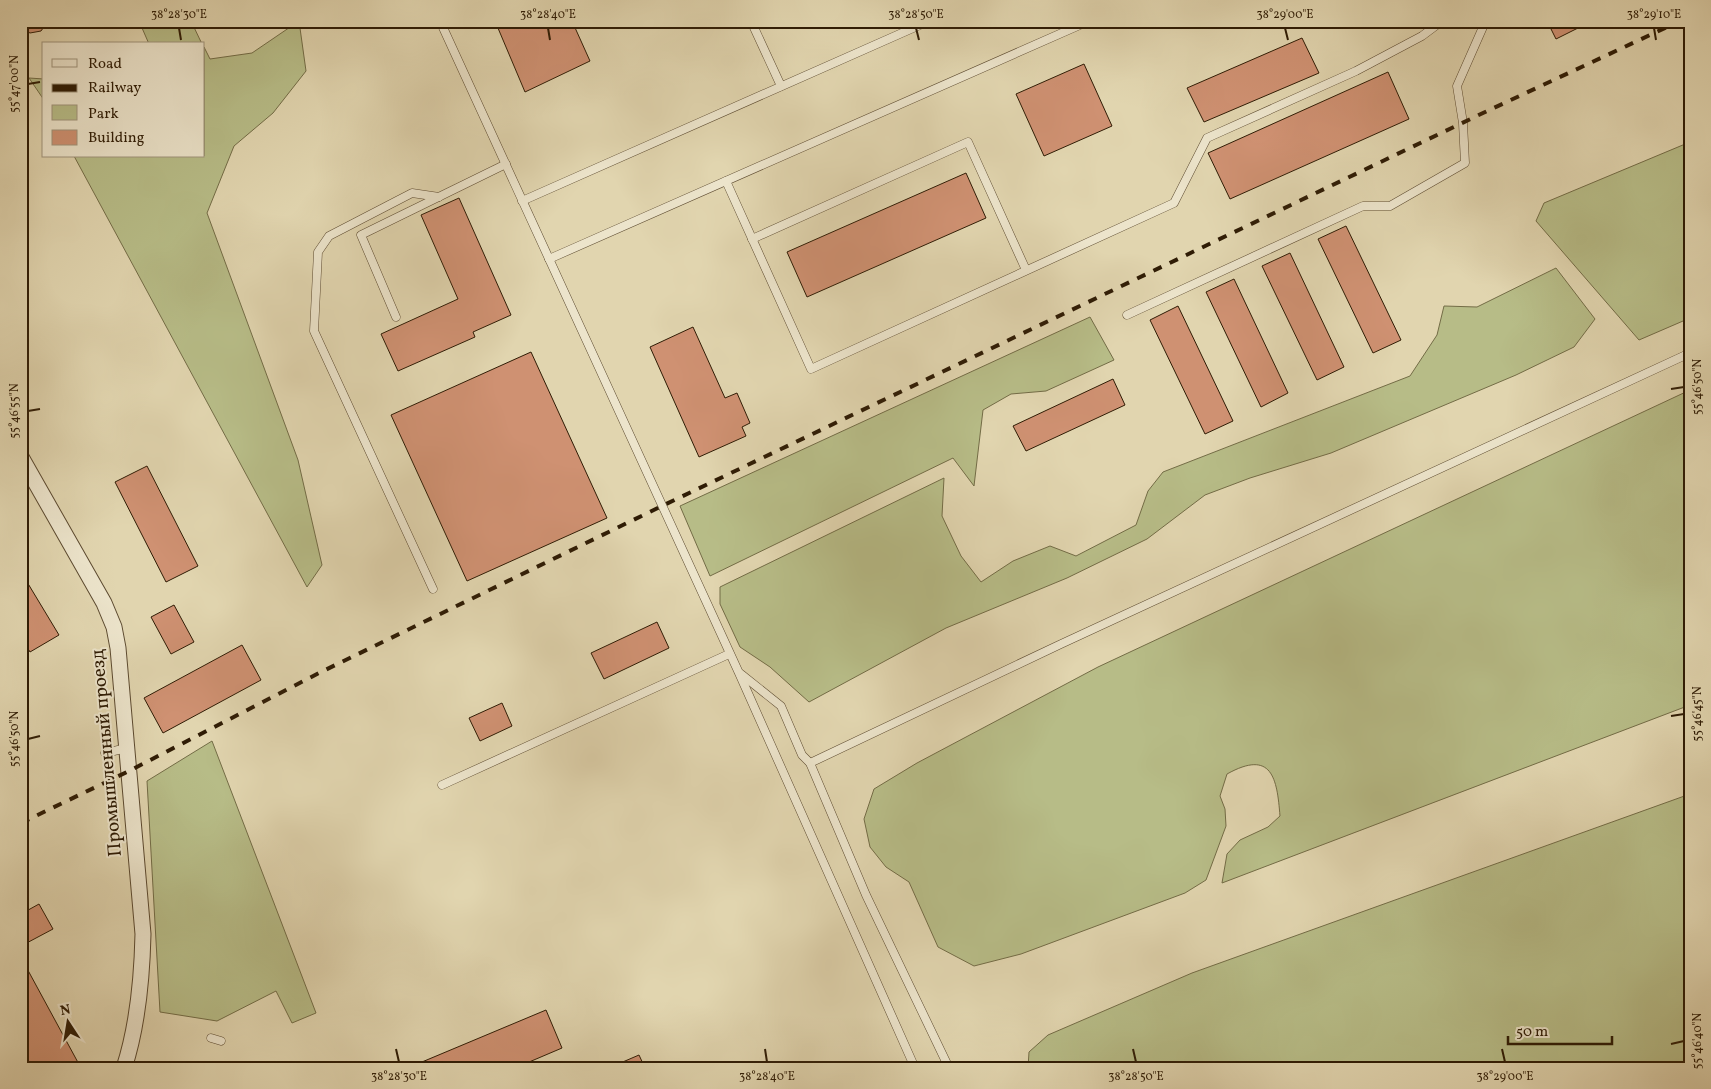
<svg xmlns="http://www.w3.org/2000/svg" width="1711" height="1089" font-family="Vollkorn,serif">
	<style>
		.green { fill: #b7bc87; stroke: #736c46 }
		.building { fill: #cf9172; stroke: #2f1c05 }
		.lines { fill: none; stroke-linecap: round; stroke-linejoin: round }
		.lane-casing { stroke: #5c4a30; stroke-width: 9 }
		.street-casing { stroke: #5c4a30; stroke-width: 17 }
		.lane { stroke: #ece4cb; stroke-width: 8 }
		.street { stroke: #ece4cb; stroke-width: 15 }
		.rail { stroke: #2f1c05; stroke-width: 4; stroke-dasharray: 9 9; stroke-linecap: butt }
		.ticks { fill: none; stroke: #2f1c05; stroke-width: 2 }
		.labels { text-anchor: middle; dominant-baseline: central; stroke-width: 4; stroke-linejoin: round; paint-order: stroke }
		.street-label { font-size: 19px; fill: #2f1c05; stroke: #ece4cb }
		.neatline { fill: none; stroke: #2f1c05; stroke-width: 2 }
		.ticks-label { font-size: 12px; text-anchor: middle; fill: #2f1c05 }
	</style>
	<rect width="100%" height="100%" fill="#e1d5af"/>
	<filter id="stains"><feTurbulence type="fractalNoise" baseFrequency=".004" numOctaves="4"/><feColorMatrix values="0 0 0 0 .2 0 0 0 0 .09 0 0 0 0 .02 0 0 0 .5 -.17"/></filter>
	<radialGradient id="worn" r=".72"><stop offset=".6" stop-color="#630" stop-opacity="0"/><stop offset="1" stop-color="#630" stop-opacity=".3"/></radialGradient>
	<g class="green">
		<path d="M139 21H191L202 44H149Z"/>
		<path d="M299 21 306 71 273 113 234 146 207 213 298 460 322 565 307 587 74 156H204V47L210 59 252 53Z"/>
		<path d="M29 78 44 79V100Z"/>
		<path d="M1690 142V318L1639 340 1536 221 1544 203Z"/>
		<path d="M1556 268 1595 319 1574 347 1516 375 1331 453 1250 478 1205 495 1147 539 1067 578 946 628 809 702 770 667 740 647 720 604V587L944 478 942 516 961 556 981 582 1013 561 1050 546 1076 556 1136 525 1148 491 1163 472 1410 376 1437 335 1444 306 1477 307Z"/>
		<path d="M1090 317 1114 360 1046 391 1011 394 983 410 974 486 953 458 710 576 680 506Z"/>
		<path d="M1690 390V705L1222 883 1227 854 1240 840 1268 827 1280 816C1277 778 1272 749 1227 774L1220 796 1225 809 1226 826 1206 880 1185 893 1021 954 974 966 938 947 909 882 886 867 870 847 864 819 874 789 917 763 1098 667Z"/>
		<path d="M212 741 316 1013 292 1023 276 991 217 1021 160 1012 147 781Z"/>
		<path d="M1690 794V1068H1028L1029 1052 1048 1035 1192 973Z"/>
	</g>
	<g class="building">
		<path d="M21 21H48L41 31 30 33 21 28Z"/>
		<path d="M495 21H572L590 61 525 92Z"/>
		<path d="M1547 21H1592L1556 39Z"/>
		<path d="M1302 38 1319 73 1204 122 1187 88Z"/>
		<path d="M1084 64 1112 126 1044 156 1016 94Z"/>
		<path d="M1388 72 1409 119 1230 199 1208 153Z"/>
		<path d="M966 173 986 218 807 297 787 252Z"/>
		<path d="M459 198 511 315 473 332 475 337 398 371 381 334 458 299 421 215Z"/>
		<path d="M1346 226 1401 340 1373 353 1318 239Z"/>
		<path d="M1290 253 1344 367 1317 380 1262 266Z"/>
		<path d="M1234 279 1288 393 1261 407 1206 292Z"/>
		<path d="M1178 306 1233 421 1205 434 1150 320Z"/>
		<path d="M693 327 725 398 737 393 750 423 742 427 746 436 699 457 650 347Z"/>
		<path d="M531 352 607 518 467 581 391 415Z"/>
		<path d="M1113 379 1125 405 1026 451 1013 426Z"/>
		<path d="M147 466 198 566 166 582 115 482Z"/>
		<path d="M21 572 59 635 30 652 21 637Z"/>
		<path d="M174 605 194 642 171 654 151 617Z"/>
		<path d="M657 622 669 648 604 679 591 653Z"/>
		<path d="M242 645 261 680 163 733 144 698Z"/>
		<path d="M502 703 512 726 480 741 469 718Z"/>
		<path d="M39 904 53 929 21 946V914Z"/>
		<path d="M24 963 81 1068H21V965Z"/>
		<path d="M546 1010 562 1048 515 1068 410 1067Z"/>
		<path d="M639 1055 645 1068H611V1067Z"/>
	</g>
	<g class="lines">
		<defs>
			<g id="lane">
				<path d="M440 21 739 673 915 1068"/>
				<path d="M751 21 781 86"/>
				<path d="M726 181 811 369 1174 203 1207 138 1356 71 1422 36 1442 21"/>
				<path d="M522 201 929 21"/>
				<path d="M752 239 968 142 1026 270"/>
				<path d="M549 259 1089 21"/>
				<path d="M1127 315 1363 206H1390L1465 163 1463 123 1457 86 1483 27 1480 21"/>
				<path d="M396 317 361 235 506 164"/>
				<path d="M433 589 314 331 318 252 329 236 412 193 439 197"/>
				<path d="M741 674 781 706 802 755 810 763 866 895 949 1068"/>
				<path d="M105 753 127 748"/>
				<path d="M810 763 1061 644 1690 353"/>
				<path d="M442 785 729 654"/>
				<path d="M211 1038 221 1041"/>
			</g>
			<path id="street" d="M21 457 104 603 114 627 118 648 143 934C142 979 138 1025 124 1068"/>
		</defs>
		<use href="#lane" class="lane-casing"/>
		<use href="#street" class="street-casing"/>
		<use href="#lane" class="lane"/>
		<use href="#street" class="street"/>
		<path class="rail" d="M21 823 129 771 319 673 662 506 1483 113 1680 21"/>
	</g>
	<path class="ticks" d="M179 28 181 40M548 28 550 40M916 28 919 40M1285 28 1288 40M1654 28 1656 40M28 84 40 82M1671 389 1684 387M28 411 40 409M1671 716 1684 714M28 739 40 736M1671 1044 1684 1041M396 1049 399 1062M765 1049 767 1062M1133 1049 1136 1062M1502 1049 1505 1062"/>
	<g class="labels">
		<g class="street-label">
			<text transform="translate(107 753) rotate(-95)">Промышленный проезд</text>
		</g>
	</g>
	<rect width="1711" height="1089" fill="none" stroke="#e1d5af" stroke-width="55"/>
	<rect x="42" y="42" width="162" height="115" fill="#ece4cb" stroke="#a0947c"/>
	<rect x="52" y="59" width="25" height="8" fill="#ece4cb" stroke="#a0947c"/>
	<text x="88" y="68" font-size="15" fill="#2f1c05">Road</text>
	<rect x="52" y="84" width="25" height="8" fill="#2f1c05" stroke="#a0947c"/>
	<text x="88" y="92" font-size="15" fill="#2f1c05">Railway</text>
	<rect x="52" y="105" width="25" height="15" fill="#b7bc87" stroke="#a0947c"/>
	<text x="88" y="118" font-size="15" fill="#2f1c05">Park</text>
	<rect x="52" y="130" width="25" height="15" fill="#cf9172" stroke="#a0947c"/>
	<text x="88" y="142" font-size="15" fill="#2f1c05">Building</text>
	<g transform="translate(68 1022) rotate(348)" stroke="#ece4cb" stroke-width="4" paint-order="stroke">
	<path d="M0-4L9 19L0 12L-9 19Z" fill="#2f1c05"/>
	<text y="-8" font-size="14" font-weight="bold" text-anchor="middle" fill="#2f1c05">N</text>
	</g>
	<path d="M1508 1036v8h104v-8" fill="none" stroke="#2f1c05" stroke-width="2.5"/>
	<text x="1516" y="1036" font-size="15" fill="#2f1c05" stroke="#ece4cb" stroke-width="4" paint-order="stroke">50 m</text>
	<rect x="28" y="28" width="1656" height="1034" class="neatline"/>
	<g class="ticks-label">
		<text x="179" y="18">38°28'30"E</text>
		<text x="548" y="18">38°28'40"E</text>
		<text x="916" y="18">38°28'50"E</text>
		<text x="1285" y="18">38°29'00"E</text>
		<text x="1654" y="18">38°29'10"E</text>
		<text transform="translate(14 84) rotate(-90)" y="4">55°47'00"N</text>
		<text transform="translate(1697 387) rotate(-90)" y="4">55°46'50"N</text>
		<text transform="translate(14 411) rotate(-90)" y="4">55°46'55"N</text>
		<text transform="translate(1697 714) rotate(-90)" y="4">55°46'45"N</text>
		<text transform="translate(14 739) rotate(-90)" y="4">55°46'50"N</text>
		<text transform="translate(1697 1041) rotate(-90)" y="4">55°46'40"N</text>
		<text x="399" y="1080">38°28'30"E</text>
		<text x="767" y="1080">38°28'40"E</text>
		<text x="1136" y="1080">38°28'50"E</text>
		<text x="1505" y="1080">38°29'00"E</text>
	</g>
	<rect width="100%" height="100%" filter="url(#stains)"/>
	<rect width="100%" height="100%" fill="url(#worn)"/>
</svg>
